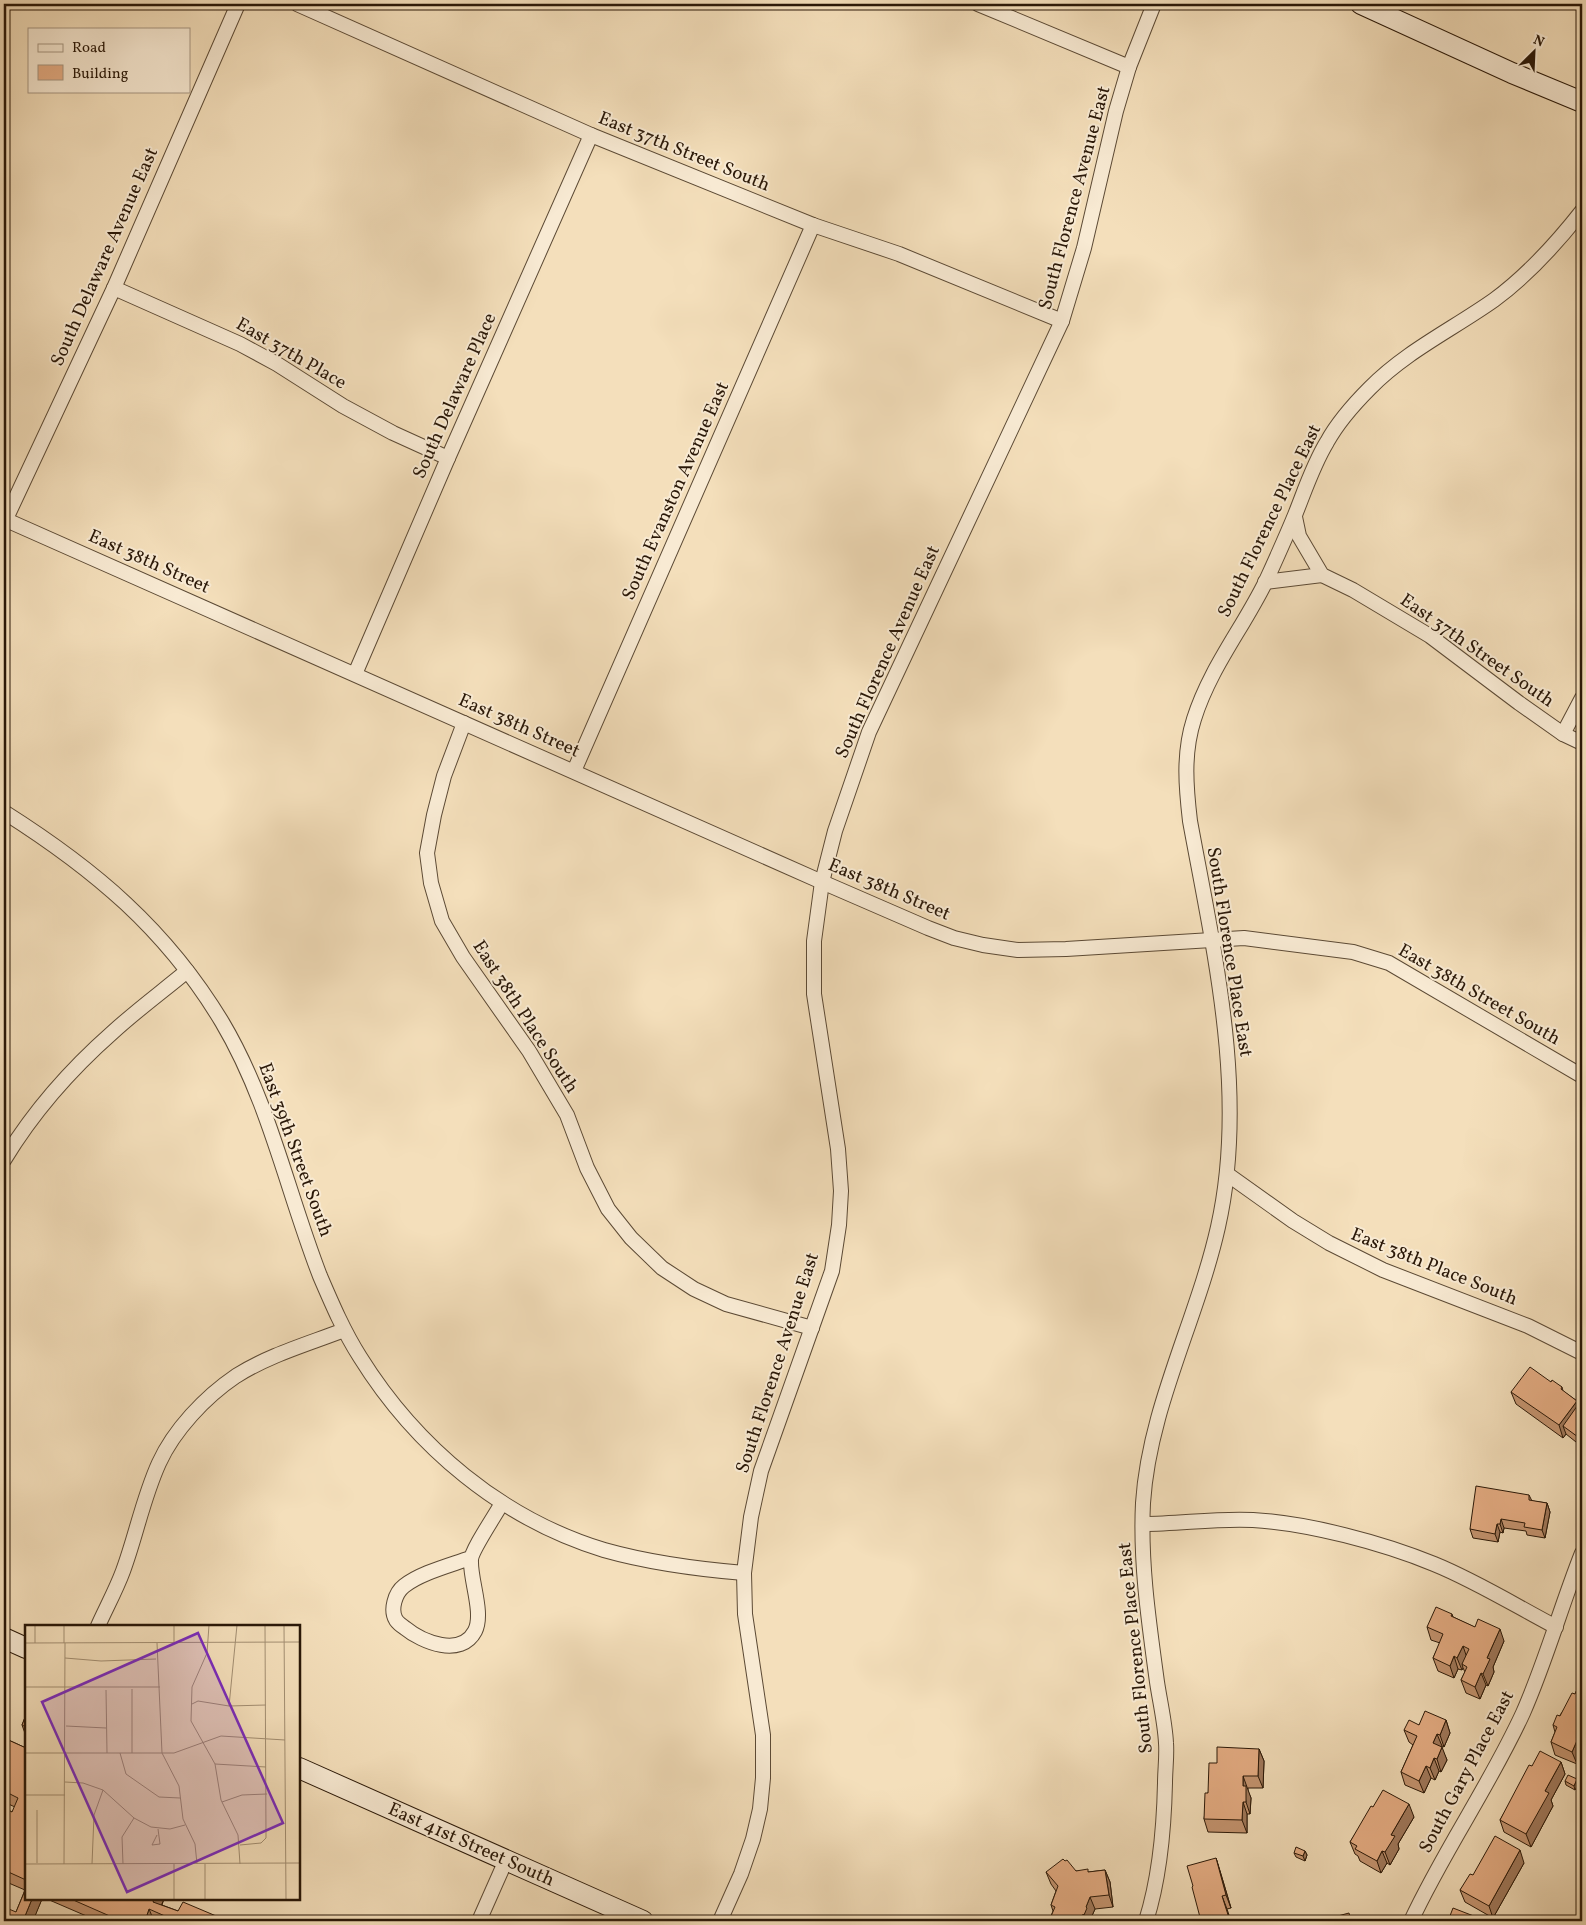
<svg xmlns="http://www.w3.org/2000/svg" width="1586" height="1925" font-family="Vollkorn,serif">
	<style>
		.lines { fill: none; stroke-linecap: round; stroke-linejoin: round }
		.street-casing { stroke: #5c4a35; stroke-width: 16 }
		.secondary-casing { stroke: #2a1808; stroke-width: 22 }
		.street { stroke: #f8ead3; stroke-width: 14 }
		.secondary { stroke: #f8ead3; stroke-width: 20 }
		.wall { fill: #c69672; stroke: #2a1808 }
		.shaded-wall { fill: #a17a5d; stroke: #2a1808 }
		.building { fill: #e6ae85; stroke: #2a1808 }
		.labels { text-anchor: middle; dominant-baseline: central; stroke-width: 4; stroke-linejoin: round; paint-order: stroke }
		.street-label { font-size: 19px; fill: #2a1808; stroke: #f8ead3 }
		.inset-road { fill: none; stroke: #a38f73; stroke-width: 1 }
		.view { fill: #7b2cbf; fill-opacity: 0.15; stroke: #7b2cbf; stroke-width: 2.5 }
		.inset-edge { fill: none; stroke: #2a1808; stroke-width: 2.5 }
	</style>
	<rect width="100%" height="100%" fill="#f4dfbb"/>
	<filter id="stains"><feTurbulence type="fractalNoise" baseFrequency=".004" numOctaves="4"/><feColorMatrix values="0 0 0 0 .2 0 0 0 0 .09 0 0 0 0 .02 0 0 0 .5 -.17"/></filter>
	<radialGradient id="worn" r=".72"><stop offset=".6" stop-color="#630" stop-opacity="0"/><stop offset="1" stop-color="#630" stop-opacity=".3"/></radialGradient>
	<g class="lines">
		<defs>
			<g id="street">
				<path d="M297 4 591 135 813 225 899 254 1062 321"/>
				<path d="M978 4 1129 67"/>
				<path d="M114 288 240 344 277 364 343 406 393 433 448 458"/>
				<path d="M1295 517 1299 536 1322 575 1353 590 1430 636 1519 703 1563 734 1582 743"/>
				<path d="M4 519 822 882 928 928 954 938 983 945 1018 950 1066 949 1244 938 1353 952 1389 963 1582 1076"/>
				<path d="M4 523 114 288 238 4"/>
				<path d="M1265 582 1322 575"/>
				<path d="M355 674 448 458 591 135"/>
				<path d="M464 723 444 776 434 815 427 853 431 883 442 921 463 957 529 1051 567 1115 587 1168 608 1209 631 1238 662 1268 694 1289 726 1304 812 1328"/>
				<path d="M1563 734 1582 698"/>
				<path d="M574 771 813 225"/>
				<path d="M4 812C94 869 166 929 222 1022 269 1101 287 1191 320 1276 332 1304 344 1332 360 1357 416 1447 502 1519 604 1550 650 1563 696 1569 744 1573"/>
				<path d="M4 1160C33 1112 71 1069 113 1032 137 1010 163 991 187 971"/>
				<path d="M1227 1174 1293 1221 1329 1243 1383 1270 1528 1326 1582 1353"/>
				<path d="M1143 1524C1180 1524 1216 1518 1253 1520 1308 1523 1383 1543 1434 1564 1476 1581 1516 1606 1556 1627"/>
				<path d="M470 1558C451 1565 420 1573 404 1586 395 1593 390 1610 396 1620 398 1623 402 1626 405 1628 422 1642 461 1658 475 1631 484 1613 470 1580 471 1560 471 1551 496 1514 502 1503"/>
				<path d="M98 1626C106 1608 116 1590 123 1571 136 1536 143 1498 159 1463 174 1430 205 1397 236 1376 269 1355 308 1344 344 1330"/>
				<path d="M479 1921 506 1860"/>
				<path d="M720 1921 741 1874 753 1839 760 1809 763 1778V1735L745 1614 744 1573 751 1517 761 1471 832 1271 839 1225 841 1191 838 1149 814 994V941L822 882 835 831 869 732 1062 321 1084 248 1116 111 1129 67 1154 4"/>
				<path d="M1146 1921C1160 1877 1164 1829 1165 1783 1165 1770 1167 1756 1166 1743 1165 1723 1160 1702 1157 1682 1149 1623 1140 1563 1143 1503 1149 1408 1197 1320 1218 1227 1248 1094 1214 952 1190 821 1186 787 1183 753 1194 719 1210 668 1243 628 1266 581 1276 559 1286 537 1295 515 1305 490 1313 465 1327 442 1338 422 1354 404 1370 388 1405 352 1453 329 1494 300 1528 275 1556 244 1582 211"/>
				<path d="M1411 1921C1444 1850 1490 1785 1523 1713 1546 1661 1561 1606 1582 1553"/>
			</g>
			<g id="secondary">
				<path d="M1361 4 1512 73 1582 102"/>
				<path d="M4 1638 26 1648"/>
				<path d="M299 1768 643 1921"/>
			</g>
		</defs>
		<use href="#street" class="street-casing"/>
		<use href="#secondary" class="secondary-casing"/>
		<use href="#street" class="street"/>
		<use href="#secondary" class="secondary"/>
	</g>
	<g class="wall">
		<path d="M1551 1382 1562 1387 1563 1391 1577 1401 1578 1405 1582 1404V1444L1581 1446 1566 1434 1563 1438 1516 1404 1511 1392Z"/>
		<path d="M1529 1495 1532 1501 1547 1503 1550 1512 1545 1538 1527 1535 1526 1531 1504 1528 1503 1533 1500 1532 1498 1542 1473 1538 1470 1529Z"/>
		<path d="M1452 1614 1453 1617 1504 1641 1493 1667 1494 1672 1488 1686 1486 1685 1480 1699 1466 1693 1461 1680 1465 1672 1463 1668 1462 1670 1458 1669 1454 1678 1438 1671 1433 1658 1440 1643 1431 1640 1427 1627Z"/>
		<path d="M1582 1679V1752L1577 1764 1555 1755 1551 1742 1555 1732 1553 1725 1575 1694Z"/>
		<path d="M26 1715V1736L22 1725Z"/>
		<path d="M1446 1720 1450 1733 1444 1747 1442 1746 1441 1747 1447 1760 1441 1772 1439 1771 1435 1780 1431 1778 1424 1793 1405 1785 1401 1772 1413 1745 1409 1742 1404 1730 1419 1725Z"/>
		<path d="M4 1738 26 1748V1899H42L33 1920 16 1912 25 1890 4 1881V1808L12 1812 15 1807 4 1802Z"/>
		<path d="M1259 1749 1264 1761 1263 1788H1248V1791L1251 1798 1250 1814H1247V1833L1208 1832 1204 1819 1208 1793 1217 1763Z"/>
		<path d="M1561 1762 1565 1774 1551 1800 1553 1806 1531 1847 1504 1832 1500 1820 1532 1766Z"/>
		<path d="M1577 1779 1579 1783 1575 1790 1566 1785 1565 1781Z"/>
		<path d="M1373 1807 1414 1817 1398 1844 1399 1849 1390 1865 1387 1863 1381 1873 1360 1861 1358 1856 1355 1854 1350 1842Z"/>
		<path d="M1305 1851 1307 1855 1305 1861 1296 1857 1294 1853Z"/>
		<path d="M1216 1858 1220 1871 1231 1908 1227 1909 1193 1886Z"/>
		<path d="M1524 1863 1493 1918 1465 1902 1460 1890 1473 1875Z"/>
		<path d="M1105 1870 1110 1882 1113 1907 1095 1909 1091 1918 1092 1921H1049L1053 1911 1051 1905 1056 1891 1051 1884 1046 1872 1076 1871 1089 1872Z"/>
		<path d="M47 1899H164L162 1905 178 1911 228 1921H98Z"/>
	</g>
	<g class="shaded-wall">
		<path d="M1577 1401 1581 1413 1563 1426 1566 1434 1563 1438 1559 1425Z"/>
		<path d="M1582 1432V1444L1581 1446 1578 1437Z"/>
		<path d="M1547 1503 1550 1512 1545 1538 1542 1530Z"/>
		<path d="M1501 1519 1504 1528 1503 1533 1500 1524Z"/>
		<path d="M1497 1524 1500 1532 1498 1542 1495 1534Z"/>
		<path d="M1500 1629 1504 1641 1493 1667 1494 1672 1488 1686 1483 1674 1487 1658Z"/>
		<path d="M1463 1646 1467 1658 1462 1664 1463 1668 1462 1670 1457 1658Z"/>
		<path d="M1454 1656 1458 1669 1454 1678 1450 1666Z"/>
		<path d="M1481 1673 1486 1685 1480 1699 1475 1687Z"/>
		<path d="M1446 1720 1450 1733 1444 1747 1440 1735Z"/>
		<path d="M1582 1729V1752L1577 1764 1572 1752Z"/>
		<path d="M1437 1734 1442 1746 1437 1756 1433 1743Z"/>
		<path d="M1442 1747 1447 1760 1441 1772 1437 1759Z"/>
		<path d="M1259 1749 1264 1761 1263 1788 1258 1776Z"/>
		<path d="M1434 1758 1439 1771 1435 1780 1430 1768Z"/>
		<path d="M1561 1762 1565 1774 1551 1800 1553 1806 1531 1847 1526 1834 1545 1791Z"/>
		<path d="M1426 1766 1431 1778 1424 1793 1419 1781Z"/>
		<path d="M1243 1776 1251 1798 1250 1814 1246 1802 1243 1786Z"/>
		<path d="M1577 1779 1579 1783 1575 1790 1574 1786Z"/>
		<path d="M1243 1802 1247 1814V1833L1242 1820Z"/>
		<path d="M1409 1804 1414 1817 1398 1844 1399 1849 1390 1865 1385 1852 1391 1835Z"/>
		<path d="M1520 1850 1524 1863 1493 1918 1489 1906Z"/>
		<path d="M1305 1851 1307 1855 1305 1861 1303 1856Z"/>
		<path d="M1382 1851 1387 1863 1381 1873 1377 1861Z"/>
		<path d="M1216 1858 1220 1871 1231 1908 1226 1895Z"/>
		<path d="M1105 1870 1110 1882 1113 1907 1109 1895Z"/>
		<path d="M1222 1896 1227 1909 1231 1921H1230Z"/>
		<path d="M1090 1897 1095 1909 1091 1918 1092 1921H1087L1084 1915 1086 1907Z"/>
		<path d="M32 1899H42L33 1921 25 1916Z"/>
		<path d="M154 1899H164L158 1913 153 1902Z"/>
		<path d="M149 1909 154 1921H145Z"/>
		<path d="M1083 1914 1086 1921H1081Z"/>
	</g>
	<g class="building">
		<path d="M1530 1367 1551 1382 1552 1380 1562 1387 1561 1389 1577 1401 1559 1425 1511 1392Z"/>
		<path d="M1580 1402 1582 1404V1432L1578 1437 1563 1426Z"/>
		<path d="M1476 1486 1529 1495V1500L1547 1503 1542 1530 1524 1527 1525 1523 1501 1519 1500 1524H1497L1495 1534 1470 1529Z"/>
		<path d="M1436 1607 1452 1614 1451 1616 1475 1627 1478 1619 1500 1629 1487 1658 1490 1659 1483 1674 1481 1673 1475 1687 1461 1680 1467 1667 1462 1664 1469 1649 1463 1646 1457 1658 1454 1656 1450 1666 1433 1658 1443 1634 1427 1627Z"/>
		<path d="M1582 1679V1729L1572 1752 1551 1742 1557 1727 1553 1725 1557 1715 1560 1716 1572 1693 1575 1694Z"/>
		<path d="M1425 1711 1446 1720 1440 1735 1437 1734 1433 1743 1442 1747 1437 1759 1434 1758 1430 1768 1426 1766 1419 1781 1401 1772 1417 1736 1404 1730 1409 1720 1419 1725Z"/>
		<path d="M26 1715V1727L22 1725Z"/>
		<path d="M4 1738 26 1748V1880L4 1870V1808L12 1812 18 1798 4 1791Z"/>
		<path d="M1217 1747 1259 1749 1258 1776H1243V1786H1246V1802H1243L1242 1820 1204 1819 1205 1793H1208L1209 1763H1217Z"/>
		<path d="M1540 1751 1561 1762 1545 1791 1549 1793 1526 1834 1500 1820 1529 1765 1532 1766Z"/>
		<path d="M1568 1775 1577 1779 1574 1786 1565 1781Z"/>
		<path d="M1383 1790 1409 1804 1391 1835 1395 1836 1385 1852 1382 1851 1377 1861 1355 1849 1357 1846 1350 1842 1371 1806 1373 1807Z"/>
		<path d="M1495 1836 1520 1850 1489 1906 1460 1890 1470 1874 1473 1875Z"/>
		<path d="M1296 1847 1305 1851 1303 1856 1294 1853Z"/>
		<path d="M1216 1858 1226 1895 1222 1896 1230 1921H1201L1192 1887 1193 1886 1187 1866Z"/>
		<path d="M1063 1859 1065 1861 1067 1860 1076 1871 1088 1869V1872L1105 1870 1109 1895 1090 1897 1086 1907 1087 1908 1084 1915 1083 1914 1081 1921H1049L1055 1907 1051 1905 1058 1886 1046 1872Z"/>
		<path d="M26 1888V1899H32L25 1916 37 1921H4V1907L16 1912Z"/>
		<path d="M71 1899H154L153 1902 178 1911 183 1902 228 1921H174V1920L149 1909 145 1921H109L112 1917Z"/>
		<path d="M1453 1908 1484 1920 1483 1921H1448Z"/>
		<path d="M1349 1913 1351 1921H1301L1318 1916 1319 1921Z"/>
	</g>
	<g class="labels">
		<g class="street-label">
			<text transform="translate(684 152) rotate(22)">East 37th Street South</text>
			<text transform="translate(1075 198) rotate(-75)">South Florence Avenue East</text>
			<text transform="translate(105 257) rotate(-66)">South Delaware Avenue East</text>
			<text transform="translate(291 354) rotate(30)">East 37th Place</text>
			<text transform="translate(455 396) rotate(-66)">South Delaware Place</text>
			<text transform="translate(676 491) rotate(-66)">South Evanston Avenue East</text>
			<text transform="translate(1270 521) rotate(-64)">South Florence Place East</text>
			<text transform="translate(149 562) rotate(24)">East 38th Street</text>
			<text transform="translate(1477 651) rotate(35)">East 37th Street South</text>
			<text transform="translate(888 652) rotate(-66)">South Florence Avenue East</text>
			<text transform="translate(519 726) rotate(24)">East 38th Street</text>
			<text transform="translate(889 890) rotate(23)">East 38th Street</text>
			<text transform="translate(1229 952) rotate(81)">South Florence Place East</text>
			<text transform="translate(1479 995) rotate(30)">East 38th Street South</text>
			<text transform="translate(525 1017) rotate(57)">East 38th Place South</text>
			<text transform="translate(295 1150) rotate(70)">East 39th Street South</text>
			<text transform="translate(1434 1267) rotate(22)">East 38th Place South</text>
			<text transform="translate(778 1363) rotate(-72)">South Florence Avenue East</text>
			<text transform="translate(1136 1648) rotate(-96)">South Florence Place East</text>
			<text transform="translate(1467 1772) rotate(-62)">South Gary Place East</text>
			<text transform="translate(471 1845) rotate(24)">East 41st Street South</text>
		</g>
	</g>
	<g transform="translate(25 1625)">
		<rect width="275" height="275" fill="#f4dfbb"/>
		<path class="inset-road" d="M10 0V18M184 0 182 28 167 62 166 96 190 139 196 175 213 210 215 239M259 0 261 275M0 18 275 17M39 18V0M132 18 137 128 154 161 158 194 170 219 172 239M149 18V0M40 33 76 36 131 34M0 62H135M107 64V128M81 65 82 128M167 79 173 76 204 81 241 80M204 81 212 0M41 101 81 103M0 128H149L196 111 260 115M95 128 101 149 134 172 155 173M190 139 241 142M40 157 58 158 78 165 109 193 126 202 145 204 160 200M0 170H40M197 177 217 170 242 169M12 185V238M132 210 127 220 135 219 133 204M215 220 236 218 241 213 240 0M0 239 275 238M39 239 40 18M67 239 69 190 78 165M98 239 97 212 109 193M149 239V275M180 239V275"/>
		<path class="view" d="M173 8 258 198 102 267 17 77Z"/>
		<rect width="275" height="275" class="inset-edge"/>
	</g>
	<rect width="1586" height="1925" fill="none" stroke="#f4dfbb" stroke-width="20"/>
	<rect x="5" y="5" width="1576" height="1915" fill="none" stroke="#2a1808" stroke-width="2.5"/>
	<rect x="10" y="10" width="1566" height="1905" fill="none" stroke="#2a1808"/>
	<rect x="28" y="28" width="162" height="65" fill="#f8ead3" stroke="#a69682"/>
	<rect x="38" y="44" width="25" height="8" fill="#f8ead3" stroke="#a69682"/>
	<text x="72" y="52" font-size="15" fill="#2a1808">Road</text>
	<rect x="38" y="65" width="25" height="15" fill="#e6ae85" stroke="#a69682"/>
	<text x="72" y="78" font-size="15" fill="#2a1808">Building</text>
	<g transform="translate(1534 52) rotate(24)" stroke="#f8ead3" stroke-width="4" paint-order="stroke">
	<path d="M0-4L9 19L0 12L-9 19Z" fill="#2a1808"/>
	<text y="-8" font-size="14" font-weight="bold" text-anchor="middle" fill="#2a1808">N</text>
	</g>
	<rect width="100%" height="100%" filter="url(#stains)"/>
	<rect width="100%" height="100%" fill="url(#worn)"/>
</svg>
